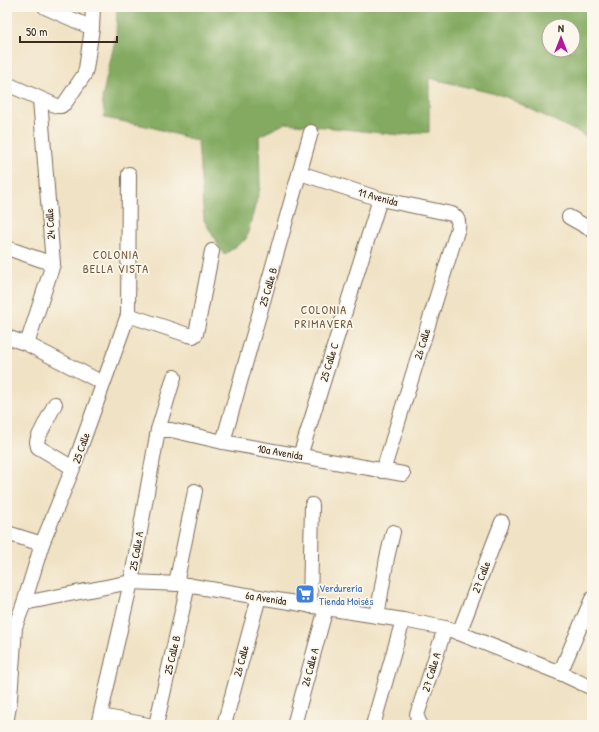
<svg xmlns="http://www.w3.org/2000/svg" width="599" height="732" font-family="'Patrick Hand',sans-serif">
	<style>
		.forest { fill: #83aa60; stroke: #5f6a3f; fill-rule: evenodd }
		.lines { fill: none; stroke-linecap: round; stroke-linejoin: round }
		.minor-casing { stroke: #7a6a58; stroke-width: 16 }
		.minor { stroke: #fff; stroke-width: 14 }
		.labels { text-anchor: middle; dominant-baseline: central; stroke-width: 3.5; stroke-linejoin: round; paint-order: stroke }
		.street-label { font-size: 11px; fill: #3b2a1e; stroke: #fbf7ec }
		.shop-label { font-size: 11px; fill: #366cbe; stroke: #fbf7ec; text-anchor: start }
		.neighbourhood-label { font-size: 12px; letter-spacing: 1px; fill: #70553a; stroke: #fbf7ec }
	</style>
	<rect width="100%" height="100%" fill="#fbf7ec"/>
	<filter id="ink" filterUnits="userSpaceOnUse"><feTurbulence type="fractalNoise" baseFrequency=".025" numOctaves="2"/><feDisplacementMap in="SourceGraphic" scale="8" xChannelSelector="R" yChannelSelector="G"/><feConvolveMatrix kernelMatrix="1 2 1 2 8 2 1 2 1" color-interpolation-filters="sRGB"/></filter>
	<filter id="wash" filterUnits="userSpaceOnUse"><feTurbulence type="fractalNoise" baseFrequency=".012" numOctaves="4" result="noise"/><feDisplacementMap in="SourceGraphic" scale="16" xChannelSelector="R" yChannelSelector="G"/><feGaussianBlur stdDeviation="0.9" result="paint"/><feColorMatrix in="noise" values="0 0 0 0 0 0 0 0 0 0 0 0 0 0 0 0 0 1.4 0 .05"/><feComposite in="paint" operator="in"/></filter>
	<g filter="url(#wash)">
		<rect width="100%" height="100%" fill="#f0e2c4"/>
		<path class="forest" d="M117 7H592V139L504 96 429 78V132L400 135 286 123 259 136 260 188 246 239 224 255 204 220 198 141 151 127 105 118 102 98 116 36ZM549 26H573V50H549Z"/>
	</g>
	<g filter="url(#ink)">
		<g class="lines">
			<defs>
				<g id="minor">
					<path d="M45 7 92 28"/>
					<path d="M7 84 57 106H61L65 103 84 75 86 69 92 28 93 7"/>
					<path d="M300 173 380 199 452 214C458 218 459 221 458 228L383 471"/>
					<path d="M569 217 592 230"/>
					<path d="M7 248 53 264"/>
					<path d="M128 315 188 335 193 336 196 334 212 251"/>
					<path d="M7 337 27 344 103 383"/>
					<path d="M27 344 53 264 40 99"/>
					<path d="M55 404 38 438 37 442 38 447 73 468"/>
					<path d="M158 430H171L223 442 403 474"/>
					<path d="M223 442 311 132"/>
					<path d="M300 456 380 199"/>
					<path d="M7 533 42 544"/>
					<path d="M176 584 195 491"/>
					<path d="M24 603 131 582 180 584 326 608 403 620 445 628 459 633 560 673 592 688"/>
					<path d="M310 606 312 505"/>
					<path d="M377 616 387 558 393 532"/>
					<path d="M459 633 502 522"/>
					<path d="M560 673 592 599"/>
					<path d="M101 716 148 725"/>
					<path d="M7 718 10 699 15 627 24 603 42 544 73 468 128 315 129 174"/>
					<path d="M98 725 131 582 158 430 174 377"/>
					<path d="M156 725 188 585"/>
					<path d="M224 725 259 597"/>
					<path d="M294 725 326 608"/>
					<path d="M373 725 403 620"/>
					<path d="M421 725 418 720 417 715 445 628"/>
				</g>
			</defs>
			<use href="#minor" class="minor-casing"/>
			<use href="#minor" class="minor"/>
		</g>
	</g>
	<defs>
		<symbol id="supermarket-square" viewBox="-11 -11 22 22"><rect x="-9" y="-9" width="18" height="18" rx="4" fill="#3f7fe0" stroke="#fbf7ec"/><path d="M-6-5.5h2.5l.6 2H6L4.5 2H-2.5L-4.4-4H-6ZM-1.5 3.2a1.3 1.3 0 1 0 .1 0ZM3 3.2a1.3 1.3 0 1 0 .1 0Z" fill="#fff"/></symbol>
	</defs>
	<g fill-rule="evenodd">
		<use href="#supermarket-square" x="294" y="583" width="22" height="22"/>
	</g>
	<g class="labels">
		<g class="street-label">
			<text transform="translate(378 197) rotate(15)">11 Avenida</text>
			<text transform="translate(50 224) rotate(-94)">24 Calle</text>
			<text transform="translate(268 287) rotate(-74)">25 Calle B</text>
			<text transform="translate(422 344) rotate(-73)">26 Calle</text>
			<text transform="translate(329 362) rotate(-73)">25 Calle C</text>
			<text transform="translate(81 448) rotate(-71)">25 Calle</text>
			<text transform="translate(280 452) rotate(10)">10a Avenida</text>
			<text transform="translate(136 551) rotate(-80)">25 Calle A</text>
			<text transform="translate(481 577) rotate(-69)">27 Calle</text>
			<text transform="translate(266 598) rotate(9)">6a Avenida</text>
			<text transform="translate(172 655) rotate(-77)">25 Calle B</text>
			<text transform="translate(241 661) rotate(-75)">26 Calle</text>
			<text transform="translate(310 667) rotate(-75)">26 Calle A</text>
			<text transform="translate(431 672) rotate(-73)">27 Calle A</text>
		</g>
		<g class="shop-label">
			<text x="319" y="588">Verdurería<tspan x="319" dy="13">Tienda Moisés</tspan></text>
		</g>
		<g class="neighbourhood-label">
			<text x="116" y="254">COLONIA<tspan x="116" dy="14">BELLA VISTA</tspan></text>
			<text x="324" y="309">COLONIA<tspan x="324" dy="14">PRIMAVERA</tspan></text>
		</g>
	</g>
	<rect width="599" height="732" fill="none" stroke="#fbf7ec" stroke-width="24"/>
	<g transform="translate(561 38)"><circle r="19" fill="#fbf7ec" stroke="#aea59a"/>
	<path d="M0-3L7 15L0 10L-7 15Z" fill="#b5179e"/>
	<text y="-6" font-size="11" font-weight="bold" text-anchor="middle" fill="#3b2a1e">N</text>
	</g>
	<path d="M20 36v6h97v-6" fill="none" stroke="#3b2a1e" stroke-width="2"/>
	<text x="26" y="36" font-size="12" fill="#3b2a1e" stroke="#fbf7ec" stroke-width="3" paint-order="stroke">50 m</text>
</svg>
